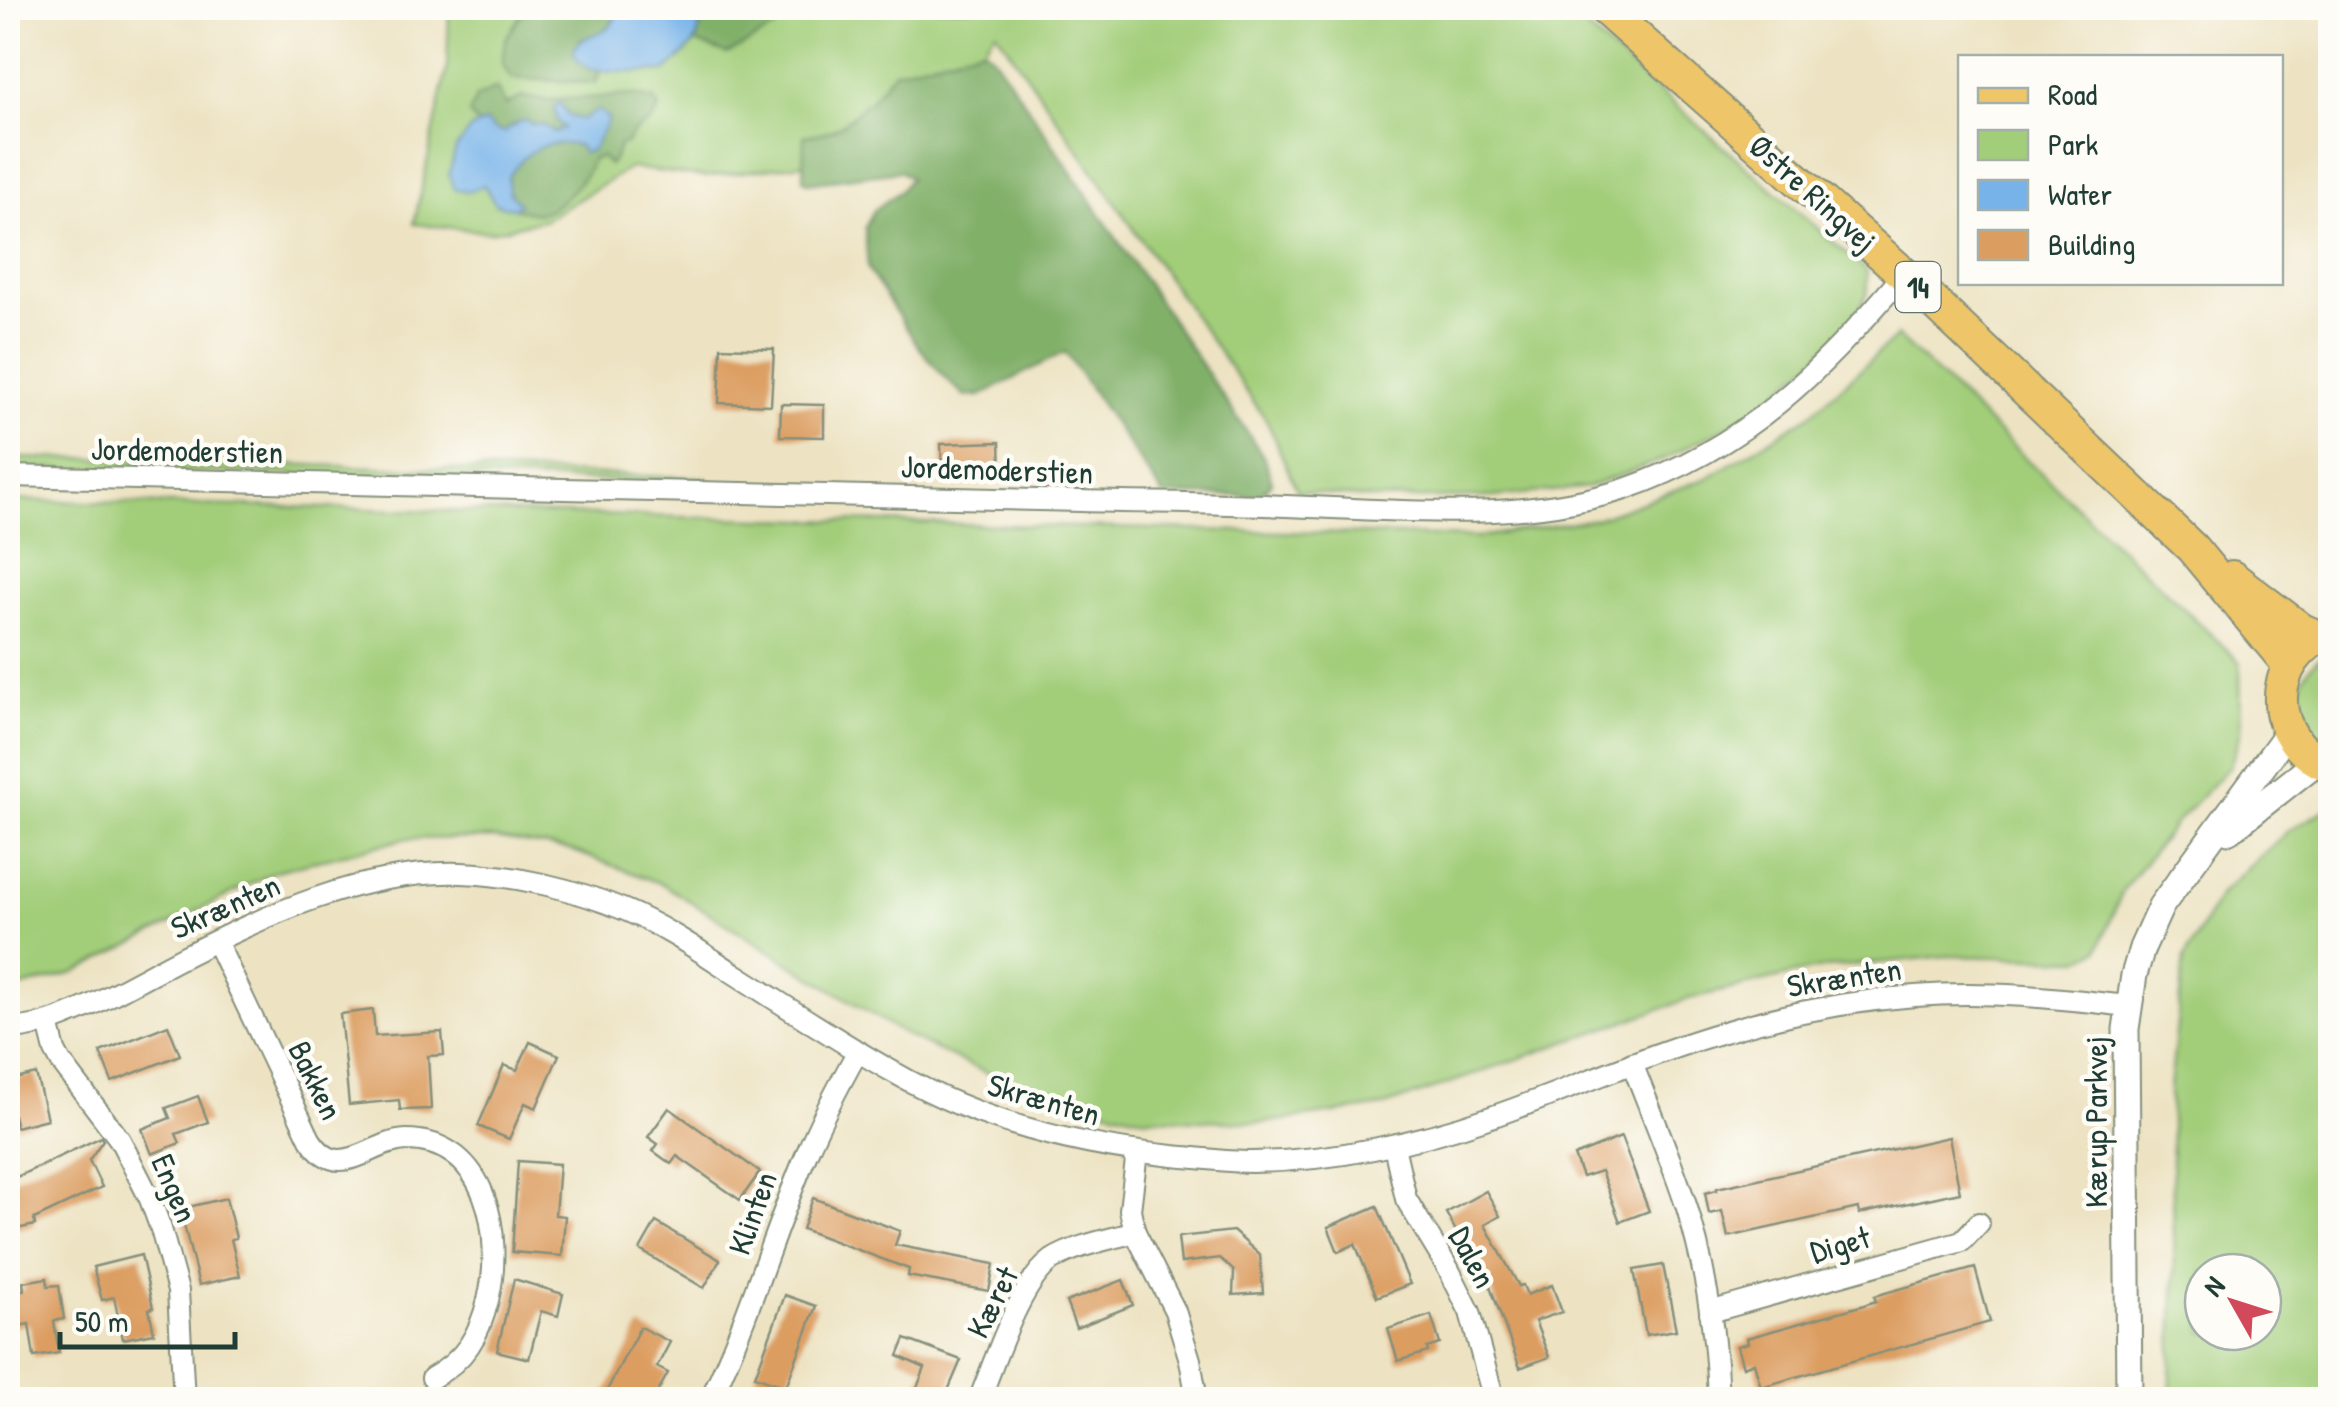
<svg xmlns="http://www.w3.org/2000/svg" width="2338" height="1407" font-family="'Patrick Hand',sans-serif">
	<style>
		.green { fill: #a2cd79; stroke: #608556; stroke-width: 2.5; fill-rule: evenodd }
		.forest { fill: #81b069; stroke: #50764e; stroke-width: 2.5 }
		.water { fill: #77b3e9; stroke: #4b788e; stroke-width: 2.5 }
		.building { fill: #dc9d60 }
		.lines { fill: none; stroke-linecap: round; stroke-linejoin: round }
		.minor-casing { stroke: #86907c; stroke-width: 24 }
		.tertiary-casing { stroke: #86907c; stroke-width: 29 }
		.primary-casing { stroke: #86907c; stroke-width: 36 }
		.minor { stroke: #fff; stroke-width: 20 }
		.tertiary { stroke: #fff; stroke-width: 25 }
		.primary { stroke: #eec569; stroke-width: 32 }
		.labels { text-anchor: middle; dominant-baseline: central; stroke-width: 9; stroke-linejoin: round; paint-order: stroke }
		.shield { fill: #fdfcf7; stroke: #62766e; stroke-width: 2.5 }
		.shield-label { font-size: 30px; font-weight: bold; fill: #1f3d34 }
		.street-label { font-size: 32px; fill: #1f3d34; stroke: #fdfcf7 }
	</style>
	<rect width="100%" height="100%" fill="#fdfcf7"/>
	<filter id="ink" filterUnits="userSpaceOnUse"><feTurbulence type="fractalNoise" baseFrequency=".01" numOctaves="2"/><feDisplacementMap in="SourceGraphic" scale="20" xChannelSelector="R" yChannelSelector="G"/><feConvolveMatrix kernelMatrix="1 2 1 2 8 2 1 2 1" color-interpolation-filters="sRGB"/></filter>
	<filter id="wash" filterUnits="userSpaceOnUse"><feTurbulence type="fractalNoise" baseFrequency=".0048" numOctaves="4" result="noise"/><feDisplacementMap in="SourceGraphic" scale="40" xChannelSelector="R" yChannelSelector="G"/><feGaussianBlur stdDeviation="2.25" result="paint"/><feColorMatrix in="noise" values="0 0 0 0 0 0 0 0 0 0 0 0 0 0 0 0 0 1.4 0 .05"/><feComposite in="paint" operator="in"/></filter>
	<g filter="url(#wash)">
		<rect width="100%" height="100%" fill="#ede3c3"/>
		<g class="green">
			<path d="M449 8H525L505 40 511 78 596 83 600 71H666L696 42 727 53 774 28V18C794 18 825 22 841 8H1563L1867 271V294L1855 317 1812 362 1751 414 1664 459 1589 487 1494 497 1375 499 1297 491 1267 421 996 31 983 48 894 71 868 103 864 104C847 124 832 133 805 136L803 164 705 177 630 168 546 219 490 232 414 224 447 69Z"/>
			<path d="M1897 336 2240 662 2241 732 2230 766 2173 826 2123 890 2098 950 2080 959 1947 956 1816 969 1688 999 1385 1106 1262 1123 1139 1117 1019 1088 907 1036 662 884 571 850 493 838 404 839 276 871 74 973 8 991V500L1479 537 1596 519 1707 478 1809 416Z"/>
			<path d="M8 458 125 459 707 478V483L8 468Z"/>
			<path d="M2330 650V743C2287 721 2290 673 2330 650Z"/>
			<path d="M2330 807V1399H2170L2175 1270 2170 1088 2184 959 2220 894 2288 831ZM2203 1272H2263V1332H2203Z"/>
		</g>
		<g class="forest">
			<path d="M525 8H616C617 29 597 33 580 40L588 68 600 71 596 83 511 78 502 64 505 40Z"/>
			<path d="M699 8H767L768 13 774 18 775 28 727 54 696 42 701 23Z"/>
			<path d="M983 48 994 57 1263 456 1272 481 1260 496 1163 495 1065 352 980 396H965L944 377 918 346 868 269 865 228 874 210 899 192 910 178 900 171 808 183 803 179 804 136C832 133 847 124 864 104L868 103 894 71Z"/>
			<path d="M496 88 506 105 522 97 550 100 632 95 654 100 659 108 653 120 633 133 626 144 619 145 616 156 609 165 601 157 591 160C589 177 555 212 539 213 531 213 521 210 513 208L519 204 509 192 508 177C515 168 524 153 535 147 552 139 575 144 591 150L599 133 583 120 568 116 560 104 564 128 556 133 543 125 510 126 507 132 496 131 485 122 478 125 469 114 476 98Z"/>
		</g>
		<g class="water">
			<path d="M616 8H699C704 44 689 48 666 71 645 71 595 77 580 62 559 42 596 36 607 28 615 23 616 16 616 8Z"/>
			<path d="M767 8H841C828 20 782 23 768 13Z"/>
			<path d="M560 103 568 116 583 120 598 110 609 119 592 150 582 153 579 146C544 138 527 150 508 177L509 192 520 204 513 208 496 205 484 185 469 192 454 189 449 174 456 148 471 128 485 122 496 131 506 132 511 127 516 126 515 123 526 120 531 124 543 125 556 133 564 128 557 121 554 107Z"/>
		</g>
		<g id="blocks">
			<g class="building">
				<path d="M721 347 774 349 771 405 719 403Z"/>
				<path d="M781 404 824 405V437L780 436Z"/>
				<path d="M1000 442 1001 471 942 473 941 444Z"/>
				<path d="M373 1010 375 1036 442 1032 444 1055 428 1056 431 1109 400 1110 399 1100 349 1105 340 1014Z"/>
				<path d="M168 1025 180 1055 112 1082 100 1052Z"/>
				<path d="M530 1042 559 1055 536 1108 525 1103 509 1139 478 1126 504 1065 517 1070Z"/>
				<path d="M36 1074 47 1119 16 1127 13 1115 8 1117V1081Z"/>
				<path d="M198 1096 208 1122 176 1134 180 1143 152 1154 142 1129 170 1118 166 1108Z"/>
				<path d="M669 1108 760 1172 740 1200 677 1156 671 1164 653 1151 658 1144 648 1137Z"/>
				<path d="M101 1137 103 1140 89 1160 102 1187 34 1219 35 1225 12 1230 8 1213V1181Z"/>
				<path d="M1621 1137 1649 1211 1620 1222 1601 1171 1582 1177 1574 1156Z"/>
				<path d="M1949 1137 1960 1192 1859 1214 1858 1208 1728 1237 1722 1211 1709 1214 1705 1193 1717 1190V1188Z"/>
				<path d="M518 1161 559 1164 555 1215 565 1216 562 1256 512 1252Z"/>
				<path d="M1486 1191 1500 1216 1485 1225 1519 1286 1523 1285 1527 1295 1552 1285 1562 1312 1535 1321 1549 1357 1520 1368 1486 1275 1482 1278 1446 1213Z"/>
				<path d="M226 1198 236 1238 231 1239 240 1276 199 1285 180 1209Z"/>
				<path d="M813 1198 900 1231 895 1245 994 1264 989 1291 908 1276 909 1269 802 1229Z"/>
				<path d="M1377 1206 1410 1284 1377 1297 1355 1244 1338 1252 1328 1227Z"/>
				<path d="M656 1222 720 1260 704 1288 640 1250Z"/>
				<path d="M1233 1231 1260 1255 1263 1293 1233 1295 1234 1271 1220 1258 1181 1263 1178 1237Z"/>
				<path d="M141 1255 153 1308 149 1309 154 1333 123 1339 114 1297 102 1300 93 1267Z"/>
				<path d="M1663 1265 1676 1330 1646 1335 1634 1270Z"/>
				<path d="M1975 1268 1990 1322 1761 1387 1754 1363 1743 1367 1737 1346 1748 1343 1747 1338 1864 1305 1876 1301 1874 1296Z"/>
				<path d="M47 1278 48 1286 59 1285 64 1319 54 1321 59 1353 34 1357 29 1324 8 1328V1292L24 1290 23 1282Z"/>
				<path d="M514 1279 563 1294 558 1316 541 1311 529 1359 497 1351Z"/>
				<path d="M1123 1280 1133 1305 1076 1328 1066 1302Z"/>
				<path d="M785 1295 816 1306 786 1387 755 1376Z"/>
				<path d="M1431 1315 1440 1344 1427 1348 1428 1352 1398 1361 1388 1329Z"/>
				<path d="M640 1327 670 1342 657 1367 668 1373 653 1400H602Z"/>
				<path d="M905 1339 961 1360 944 1400H912L925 1368 898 1356Z"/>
			</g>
		</g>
	</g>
	<g filter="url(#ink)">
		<use href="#blocks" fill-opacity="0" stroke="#86907c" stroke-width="2.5"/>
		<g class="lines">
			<defs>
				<g id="minor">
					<path d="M8 476C365 484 723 491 1081 501 1157 503 1233 503 1309 507 1414 511 1523 522 1625 489 1746 448 1824 369 1904 274"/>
					<path d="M216 941 310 1139C317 1150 326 1160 340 1160 362 1160 381 1141 406 1140 488 1140 504 1236 488 1300 479 1336 465 1360 432 1378"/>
					<path d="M48 1023 55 1051 61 1062 120 1140 150 1199 161 1229 178 1291 184 1400"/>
					<path d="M8 1030C22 1028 38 1026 52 1021 98 1005 140 979 183 957 268 914 363 870 461 873 515 875 575 889 625 910 663 926 698 950 732 972 786 1006 839 1042 895 1073 980 1122 1076 1146 1173 1156 1199 1158 1226 1162 1252 1162 1335 1161 1416 1143 1494 1116 1572 1089 1647 1054 1727 1031 1787 1013 1852 1001 1915 996 1986 990 2058 998 2128 1006"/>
					<path d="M1632 1063C1651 1112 1671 1159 1687 1208 1706 1270 1716 1335 1718 1400"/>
					<path d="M1394 1146 1406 1199 1449 1270 1470 1312 1494 1400"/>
					<path d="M1137 1152 1130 1210 1135 1232 1175 1311 1190 1360 1197 1400"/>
					<path d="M1710 1312 1962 1241 1979 1223"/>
					<path d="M710 1400C748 1320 772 1236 806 1155 821 1119 839 1085 858 1051"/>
					<path d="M979 1400C995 1362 1019 1283 1052 1260 1076 1245 1108 1240 1135 1232"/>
				</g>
				<g id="tertiary">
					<path d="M2229 831 2318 761"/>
					<path d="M2129 1400 2126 1029 2134 975 2142 948 2161 906 2289 731"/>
				</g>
				<g id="primary">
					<path d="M1604 8 1904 274 2192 548 2289 665"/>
					<path d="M2232 577 2302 630 2318 637"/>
					<path d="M2330 632C2265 657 2264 741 2330 766"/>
				</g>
			</defs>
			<use href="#minor" class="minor-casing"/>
			<use href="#tertiary" class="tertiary-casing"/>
			<use href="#primary" class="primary-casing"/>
			<use href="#minor" class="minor"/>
			<use href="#tertiary" class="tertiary"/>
			<use href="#primary" class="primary"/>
		</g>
	</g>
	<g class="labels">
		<rect class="shield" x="1895.5" y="262" width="45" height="50" rx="8"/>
		<g class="shield-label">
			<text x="1918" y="287">14</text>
		</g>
		<g class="street-label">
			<text transform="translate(1813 193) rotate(42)">Østre Ringvej</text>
			<text transform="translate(187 450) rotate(1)">Jordemoderstien</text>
			<text transform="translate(997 469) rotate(2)">Jordemoderstien</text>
			<text transform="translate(225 906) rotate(-24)">Skrænten</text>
			<text transform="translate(1844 977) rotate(-9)">Skrænten</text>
			<text transform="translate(316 1080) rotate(64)">Bakken</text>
			<text transform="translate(1044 1099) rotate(16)">Skrænten</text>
			<text transform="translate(2095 1122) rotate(-90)">Kærup Parkvej</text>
			<text transform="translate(175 1188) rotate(67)">Engen</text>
			<text transform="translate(752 1213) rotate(-70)">Klinten</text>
			<text transform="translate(1840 1244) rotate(-16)">Diget</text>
			<text transform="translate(1473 1257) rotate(62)">Dalen</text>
			<text transform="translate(992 1302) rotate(-63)">Kæret</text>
		</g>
	</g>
	<rect width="2338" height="1407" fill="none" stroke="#fdfcf7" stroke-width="40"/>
	<rect x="1958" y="55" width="325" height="230" fill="#fdfcf7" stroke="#a4b0a9" stroke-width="2.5"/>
	<rect x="1978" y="88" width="50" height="15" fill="#eec569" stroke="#a4b0a9" stroke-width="2.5"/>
	<text x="2048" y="105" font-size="30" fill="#1f3d34">Road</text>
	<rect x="1978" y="130" width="50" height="30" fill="#a2cd79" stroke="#a4b0a9" stroke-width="2.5"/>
	<text x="2048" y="155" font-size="30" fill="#1f3d34">Park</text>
	<rect x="1978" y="180" width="50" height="30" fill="#77b3e9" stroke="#a4b0a9" stroke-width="2.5"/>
	<text x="2048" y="205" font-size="30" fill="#1f3d34">Water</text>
	<rect x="1978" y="230" width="50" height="30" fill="#dc9d60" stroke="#a4b0a9" stroke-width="2.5"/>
	<text x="2048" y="255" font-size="30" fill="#1f3d34">Building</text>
	<g transform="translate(2233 1302) rotate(309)"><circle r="48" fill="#fdfcf7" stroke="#a4b0a9" stroke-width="2.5"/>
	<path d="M0-8L18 38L0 25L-18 38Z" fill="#d1495b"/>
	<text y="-15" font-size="28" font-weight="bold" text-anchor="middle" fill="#1f3d34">N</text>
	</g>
	<path d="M60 1332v15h175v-15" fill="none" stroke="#1f3d34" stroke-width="5"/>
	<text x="75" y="1332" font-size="30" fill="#1f3d34" stroke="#fdfcf7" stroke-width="8" paint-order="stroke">50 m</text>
</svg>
